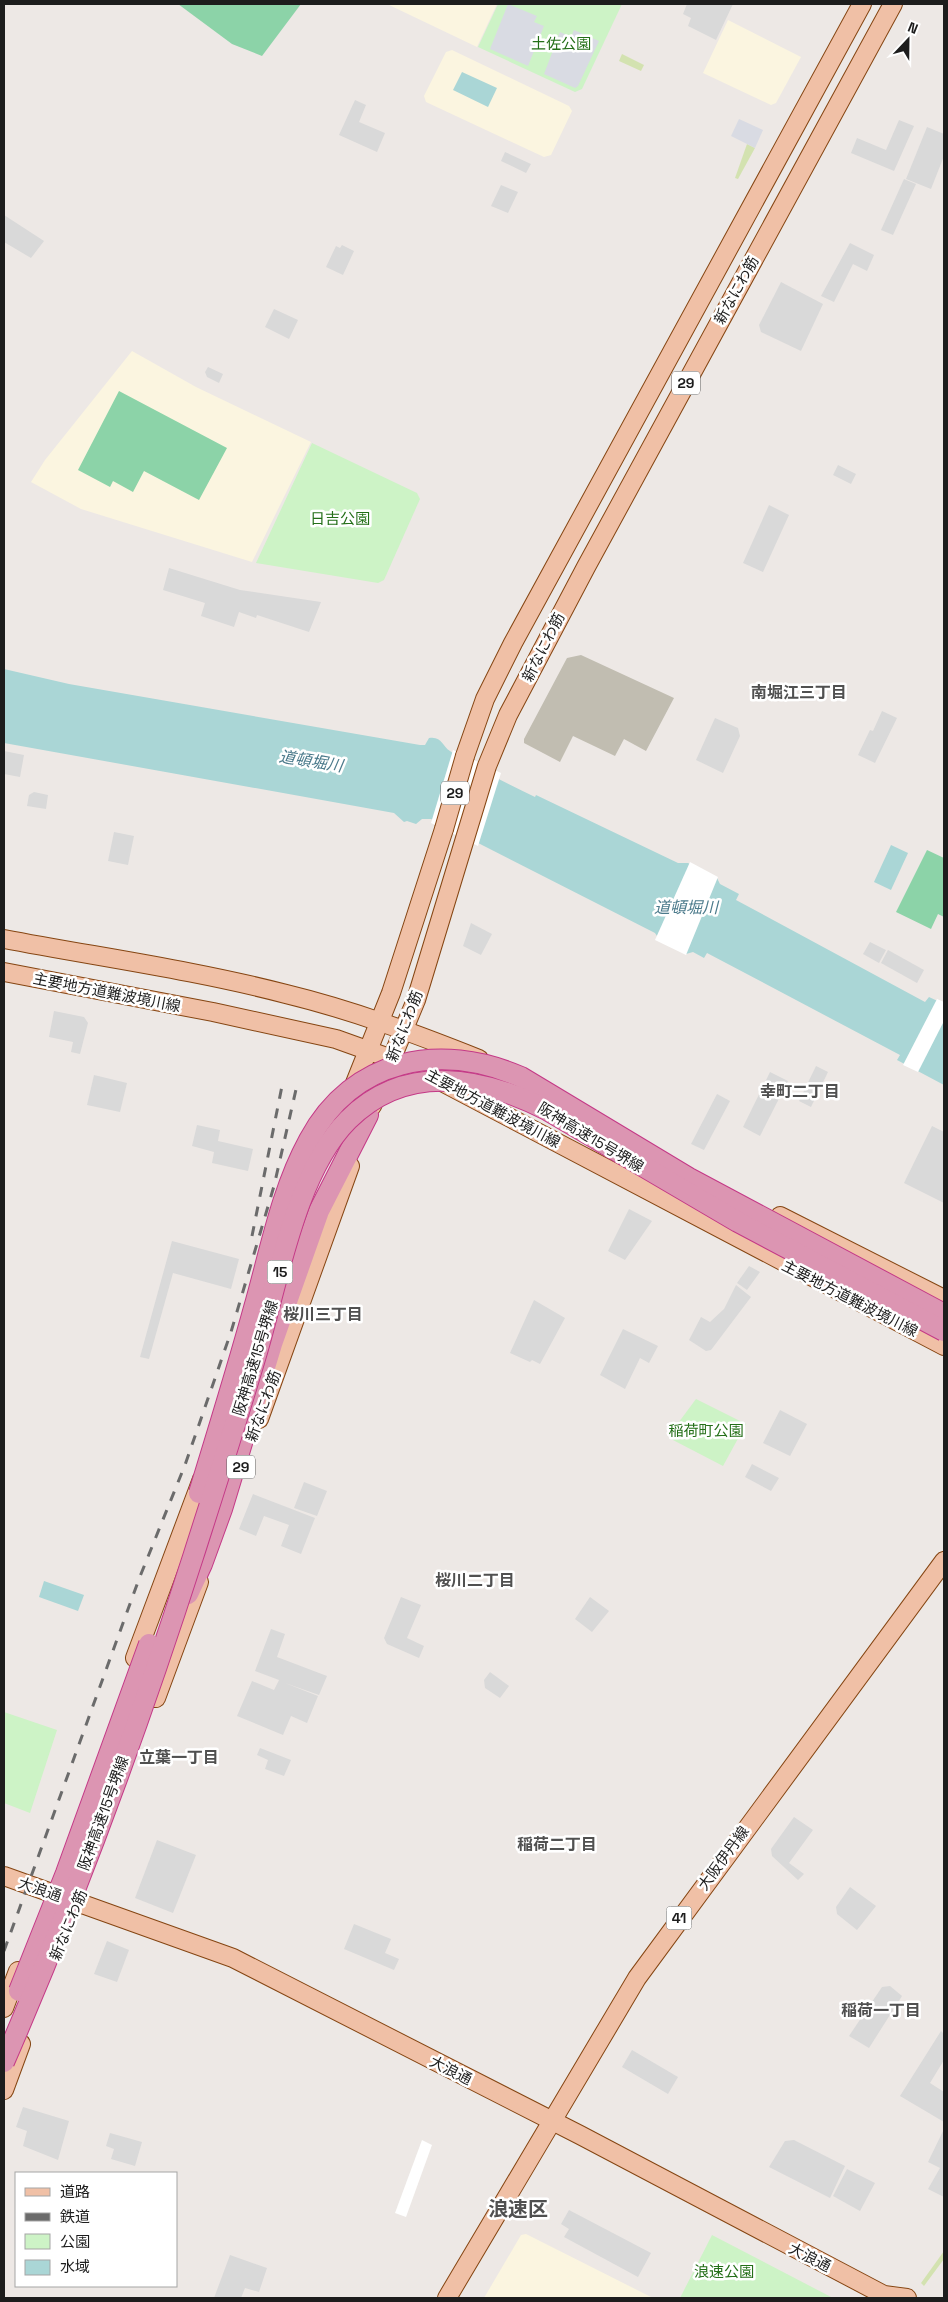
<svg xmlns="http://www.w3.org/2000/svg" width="948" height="2302" font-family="'Space Grotesk','Noto Sans JP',sans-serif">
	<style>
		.education { fill: #fbf5e0 }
		.construction { fill: #c1bdb1 }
		.grass { fill: #d3e2b0 }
		.park { fill: #cdf3c6 }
		.pitch { fill: #8cd3a8 }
		.parking { fill: #d9d9d9 }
		.plaza { fill: #d9dbe3 }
		.water { fill: #aad6d6 }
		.pier { fill: #fff }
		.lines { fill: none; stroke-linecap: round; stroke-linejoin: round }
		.major-casing { stroke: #854512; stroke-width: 20 }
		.highway-casing { stroke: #c43987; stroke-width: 22 }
		.major { stroke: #f0c0a6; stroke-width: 18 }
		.highway { stroke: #dc95b2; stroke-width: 20 }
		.rail { stroke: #6b6b6b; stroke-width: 3; stroke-dasharray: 10 10; stroke-linecap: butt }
		.major-bridge-casing { stroke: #854512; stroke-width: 20; stroke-linecap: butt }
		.highway-bridge-casing { stroke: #c43987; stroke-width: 22; stroke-linecap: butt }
		.major-bridge { stroke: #f0c0a6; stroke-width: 18 }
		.highway-bridge { stroke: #dc95b2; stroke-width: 20 }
		.labels { text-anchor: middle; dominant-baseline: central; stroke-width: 5; stroke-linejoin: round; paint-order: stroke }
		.shield { fill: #fff; stroke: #616161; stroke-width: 1 }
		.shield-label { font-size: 14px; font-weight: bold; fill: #1d1d1d }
		.park-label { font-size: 15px; fill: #246f18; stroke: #fff }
		.street-label { font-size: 15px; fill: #1d1d1d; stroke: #fff }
		.neighbourhood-label { font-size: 16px; font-weight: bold; fill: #505050; stroke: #fff }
		.water-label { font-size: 16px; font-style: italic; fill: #4b7a8b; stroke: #fff }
		.district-label { font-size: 20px; font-weight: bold; fill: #505050; stroke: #fff }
	</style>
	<rect width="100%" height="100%" fill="#ede8e5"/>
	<g class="education">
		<path d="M387 4H497L477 47Z"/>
		<path d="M728 20 801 57 776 103 771 105 703 73Z"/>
		<path d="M452 50 569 106 572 111 551 155 544 157 426 102 424 96 446 52Z"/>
		<path d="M132 351 196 387 311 442 252 562 81 509 31 482 45 460Z"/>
		<path d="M526 2234 653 2298H484L521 2235Z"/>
	</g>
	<path class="construction" d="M581 655 674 698 646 751 624 739 615 756 573 736 560 762 524 743V739L567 658Z"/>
	<g class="grass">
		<path d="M622 54 644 65 641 71 619 61Z"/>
		<path d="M747 144 755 148 738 179 735 178Z"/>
		<path d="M944 2251V2259L924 2286 921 2283Z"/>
	</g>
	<g class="park">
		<path d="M498 4H622L582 89 575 92 478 47Z"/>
		<path d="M312 443 417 493 420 499 384 580 378 583 256 563Z"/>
		<path d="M696 1399 746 1424 723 1466 671 1439 670 1434Z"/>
		<path d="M4 1712 57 1730 30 1813 4 1803Z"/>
		<path d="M712 2235 833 2298H680Z"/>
	</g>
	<g class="pitch">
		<path d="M178 4H301L262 56 232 44Z"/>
		<path d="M119 391 227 448 199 500 144 471 133 492 113 481 110 487 78 470Z"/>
		<path d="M927 850 944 858V917L938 914 931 929 896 912Z"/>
	</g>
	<g class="parking">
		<path d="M687 4H733L716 40 688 26 691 18 683 14Z"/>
		<path d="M355 100 366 105 359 122 385 133 377 152 339 135Z"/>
		<path d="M899 120 914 126 894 171 851 153 857 138 886 150Z"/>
		<path d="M927 127 944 134V156L931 189 906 179Z"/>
		<path d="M505 152 531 164 526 173 501 161Z"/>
		<path d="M904 179 916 184 893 235 881 230Z"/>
		<path d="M501 185 518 192 508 213 491 206Z"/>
		<path d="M4 215 44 241 31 258 4 242Z"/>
		<path d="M850 243 874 255 867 271 853 264 834 302 821 296Z"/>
		<path d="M342 245 354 251 343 275 326 267 336 246 340 248Z"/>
		<path d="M781 282 823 304 801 351 761 332 759 325Z"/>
		<path d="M274 309 298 320 289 339 265 327Z"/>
		<path d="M208 367 223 374 219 383 207 377 205 372Z"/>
		<path d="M838 465 856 474 851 484 833 475Z"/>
		<path d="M769 505 789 515 763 572 743 563Z"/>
		<path d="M169 568 240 590 321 602 309 632 257 615 256 618 239 612 234 627 201 616 205 603 163 590Z"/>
		<path d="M882 711 897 718 875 763 858 755 870 730 873 731Z"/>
		<path d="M715 718 738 728 740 736 723 773 696 760Z"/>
		<path d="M4 751 24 755 20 777 4 774Z"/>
		<path d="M34 792 48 795 46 809 27 806 29 795Z"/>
		<path d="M114 832 134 836 128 865 108 861Z"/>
		<path d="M471 923 492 934 481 955 463 946Z"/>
		<path d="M870 942 886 950 879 963 863 954Z"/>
		<path d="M888 950 924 970 917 983 881 963Z"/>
		<path d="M54 1011 84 1017 88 1023 80 1054 71 1052 73 1042 49 1037Z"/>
		<path d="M816 1066 828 1072 811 1107 799 1101Z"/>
		<path d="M770 1072 788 1081 760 1136 743 1127Z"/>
		<path d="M94 1075 127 1083 120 1112 87 1105Z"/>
		<path d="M717 1094 730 1101 704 1150 691 1144Z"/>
		<path d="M197 1125 220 1130 218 1141 253 1149 248 1171 212 1163 214 1152 192 1146Z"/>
		<path d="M932 1126 944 1132V1203L904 1183Z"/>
		<path d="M629 1209 652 1221 625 1260 608 1251Z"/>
		<path d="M172 1241 239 1259 231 1289 173 1273 149 1359 140 1357Z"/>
		<path d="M749 1266 760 1272 747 1290 737 1283Z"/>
		<path d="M736 1285 751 1297 711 1350 706 1351 689 1340 701 1317 710 1322 724 1309Z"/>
		<path d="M534 1300 565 1318 540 1364 532 1360 530 1362 510 1353Z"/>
		<path d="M623 1329 658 1346 649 1363 640 1358 625 1389 600 1375Z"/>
		<path d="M780 1410 807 1424 790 1456 763 1443Z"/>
		<path d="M752 1464 779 1478 771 1491 745 1477Z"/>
		<path d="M304 1482 327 1491 317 1516 294 1508Z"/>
		<path d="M253 1494 315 1518 301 1554 281 1546 289 1525 264 1516 256 1536 239 1529Z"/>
		<path d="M401 1597 421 1605 407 1638 424 1646 419 1658 387 1644 384 1638Z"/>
		<path d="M590 1597 609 1611 592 1632 575 1619Z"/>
		<path d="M271 1629 285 1634 277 1657 327 1676 319 1695 285 1683 318 1696 307 1723 291 1716 283 1735 237 1716 252 1681 274 1690 279 1680 255 1671Z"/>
		<path d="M490 1672 509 1686 500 1698 485 1688 484 1680Z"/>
		<path d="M260 1748 291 1760 284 1776 265 1769 268 1760 257 1755Z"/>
		<path d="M794 1817 813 1830 789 1863 804 1874 798 1880 772 1856 771 1849Z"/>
		<path d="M157 1840 196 1855 173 1913 135 1898Z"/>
		<path d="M850 1887 876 1906 857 1930 837 1914 836 1907Z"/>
		<path d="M354 1924 391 1939 385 1953 399 1959 394 1970 344 1949Z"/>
		<path d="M107 1941 129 1950 117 1982 94 1974Z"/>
		<path d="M890 1986 902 1996 869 2048 849 2036 882 1987Z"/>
		<path d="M941 2031 944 2034V2060L930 2083 944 2092V2122L900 2096Z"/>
		<path d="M632 2050 678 2077 668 2094 622 2067Z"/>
		<path d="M23 2107 69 2121 58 2160 23 2146 27 2131 16 2127Z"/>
		<path d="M944 2129V2197L928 2189 940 2168 928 2162Z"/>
		<path d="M110 2133 142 2142 135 2166 111 2159 114 2149 106 2146Z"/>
		<path d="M794 2140 845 2166 830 2198 769 2167 785 2141Z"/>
		<path d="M847 2169 875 2183 860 2211 833 2196Z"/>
		<path d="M569 2210 651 2253 638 2277 564 2237 569 2229 561 2224Z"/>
		<path d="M230 2255 267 2268 259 2292 245 2288 241 2298H214Z"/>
	</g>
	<g class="plaza">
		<path d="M508 4 537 16 534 22 544 26 528 66 490 49Z"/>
		<path d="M574 30 599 41 578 86 575 88 544 74 560 32 571 37Z"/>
		<path d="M739 119 763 130 755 148 731 136Z"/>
	</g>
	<g class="water">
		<path d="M462 72 497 88 488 107 453 90Z"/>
		<path d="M4 669 69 684 420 745H425L429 738C442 736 442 746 450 751 476 769 507 783 535 797L536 795 678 863H688L717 878 720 884 739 894 736 900 925 1002 929 997 944 1004V1085L897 1060 900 1055 707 953 704 958 693 952 686 954 657 936 655 933 431 819H422L416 824 407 821 404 822 394 813 4 743Z"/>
		<path d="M891 845 908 853 891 890 874 882Z"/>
		<path d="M44 1581 84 1595 78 1611 39 1597Z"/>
	</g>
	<g class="pier">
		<path d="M453 750 501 773 478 846 431 823Z"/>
		<path d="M690 862 718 877 686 955 655 940Z"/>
		<path d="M937 999 944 1002V1021L918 1072 903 1065Z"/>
		<path d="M422 2140 432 2145 406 2217 395 2213Z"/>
	</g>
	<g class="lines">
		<defs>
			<g id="major">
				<path d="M465 756 485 699 513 643 862 4"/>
				<path d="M4 939C98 957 194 970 286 994 352 1010 416 1034 479 1059"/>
				<path d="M4 972 213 1012 336 1039 403 1063"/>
				<path d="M440 1081 944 1346"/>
				<path d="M351 1093 391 993 444 829"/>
				<path d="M372 1106 416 1000 487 766 508 715 586 567 893 4"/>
				<path d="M780 1216 944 1299"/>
				<path d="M259 1419 350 1166"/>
				<path d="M135 1658 202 1479"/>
				<path d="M156 1698 199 1582"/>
				<path d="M4 1876 233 1958 580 2135 884 2295 907 2298"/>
				<path d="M4 2008 18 1971"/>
				<path d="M4 2090 21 2044"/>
				<path d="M447 2298 637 1978 944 1561"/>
			</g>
			<path id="highway" d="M188 1594 202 1564 222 1509 272 1344 319 1211 368 1115"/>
		</defs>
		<use href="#major" class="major-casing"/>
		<use href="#highway" class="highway-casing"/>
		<use href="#major" class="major"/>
		<use href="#highway" class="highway"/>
		<g class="rail">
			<path d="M252 1236 283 1081"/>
			<path d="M4 1951 139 1579 185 1465 231 1332 274 1186 297 1085"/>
		</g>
		<defs>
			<path id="major-bridge" d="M444 829 465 756"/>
			<g id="highway-bridge">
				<path d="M199 1493C218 1431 237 1370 254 1308 270 1252 281 1191 309 1140 353 1058 440 1042 521 1077L689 1178 944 1314"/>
				<path d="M19 1991 66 1873 149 1644"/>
				<path d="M4 2062C76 1897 138 1728 193 1557 215 1488 237 1420 257 1352 278 1281 296 1172 348 1120 406 1062 482 1077 547 1110L738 1222 944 1331"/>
			</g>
		</defs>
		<use href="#major-bridge" class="major-bridge-casing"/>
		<use href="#highway-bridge" class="highway-bridge-casing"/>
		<use href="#major-bridge" class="major-bridge"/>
		<use href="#highway-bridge" class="highway-bridge"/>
	</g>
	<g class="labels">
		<g class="shield">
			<rect x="672" y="371.5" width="28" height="23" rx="4"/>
			<rect x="441" y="781.5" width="28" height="23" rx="4"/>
			<rect x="267.5" y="1260.5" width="25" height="23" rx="4"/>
			<rect x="227" y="1455.5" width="28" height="23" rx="4"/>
			<rect x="666.5" y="1906.5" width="25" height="23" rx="4"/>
		</g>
		<g class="shield-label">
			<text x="686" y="383">29</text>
			<text x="455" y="793">29</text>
			<text x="280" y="1272">15</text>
			<text x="241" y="1467">29</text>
			<text x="679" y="1918">41</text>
		</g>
		<g class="park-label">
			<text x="561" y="43">土佐公園</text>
			<text x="340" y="518">日吉公園</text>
			<text x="706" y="1430">稲荷町公園</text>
			<text x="724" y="2271">浪速公園</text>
		</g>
		<g class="street-label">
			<text transform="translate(736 290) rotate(-61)">新なにわ筋</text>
			<text transform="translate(543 647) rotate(-63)">新なにわ筋</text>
			<text transform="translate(107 992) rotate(11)">主要地方道難波境川線</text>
			<text transform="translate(404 1026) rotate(-69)">新なにわ筋</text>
			<text transform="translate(493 1108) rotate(28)">主要地方道難波境川線</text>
			<text transform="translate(591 1137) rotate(31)">阪神高速15号堺線</text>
			<text transform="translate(850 1298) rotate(27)">主要地方道難波境川線</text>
			<text transform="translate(255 1358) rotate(-73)">阪神高速15号堺線</text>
			<text transform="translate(263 1406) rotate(-70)">新なにわ筋</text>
			<text transform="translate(103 1813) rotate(-70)">阪神高速15号堺線</text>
			<text transform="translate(723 1858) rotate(-54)">大阪伊丹線</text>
			<text transform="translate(40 1889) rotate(19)">大浪通</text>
			<text transform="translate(68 1925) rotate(-68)">新なにわ筋</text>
			<text transform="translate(451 2070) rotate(27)">大浪通</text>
			<text transform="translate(810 2257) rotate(27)">大浪通</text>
		</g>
		<g class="neighbourhood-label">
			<text x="799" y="692">南堀江三丁目</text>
			<text x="800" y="1091">幸町二丁目</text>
			<text x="323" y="1314">桜川三丁目</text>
			<text x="475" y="1580">桜川二丁目</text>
			<text x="179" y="1757">立葉一丁目</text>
			<text x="557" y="1844">稲荷二丁目</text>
			<text x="881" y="2010">稲荷一丁目</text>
		</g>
		<g class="water-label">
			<text transform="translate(311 761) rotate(9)">道頓堀川</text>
			<text x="686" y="907">道頓堀川</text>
		</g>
		<g class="district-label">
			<text x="518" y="2209">浪速区</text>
		</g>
	</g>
	<rect width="948" height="2302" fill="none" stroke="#1d1d1d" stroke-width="10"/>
	<rect x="15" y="2172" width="162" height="115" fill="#ffffff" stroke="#a5a5a5"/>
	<rect x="25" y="2188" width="25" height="8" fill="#f0c0a6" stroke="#a5a5a5"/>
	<text x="60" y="2197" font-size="15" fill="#1d1d1d">道路</text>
	<rect x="25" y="2213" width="25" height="8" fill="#6b6b6b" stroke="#a5a5a5"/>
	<text x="60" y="2222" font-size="15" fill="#1d1d1d">鉄道</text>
	<rect x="25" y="2234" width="25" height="15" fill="#cdf3c6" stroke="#a5a5a5"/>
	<text x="60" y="2247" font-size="15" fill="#1d1d1d">公園</text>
	<rect x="25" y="2260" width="25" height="15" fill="#aad6d6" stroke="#a5a5a5"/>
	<text x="60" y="2272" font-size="15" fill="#1d1d1d">水域</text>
	<g transform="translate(908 40) rotate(22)" stroke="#ffffff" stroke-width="4" paint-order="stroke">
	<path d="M0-4L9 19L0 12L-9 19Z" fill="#1d1d1d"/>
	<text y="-8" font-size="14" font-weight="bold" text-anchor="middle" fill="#1d1d1d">N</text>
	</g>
</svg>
